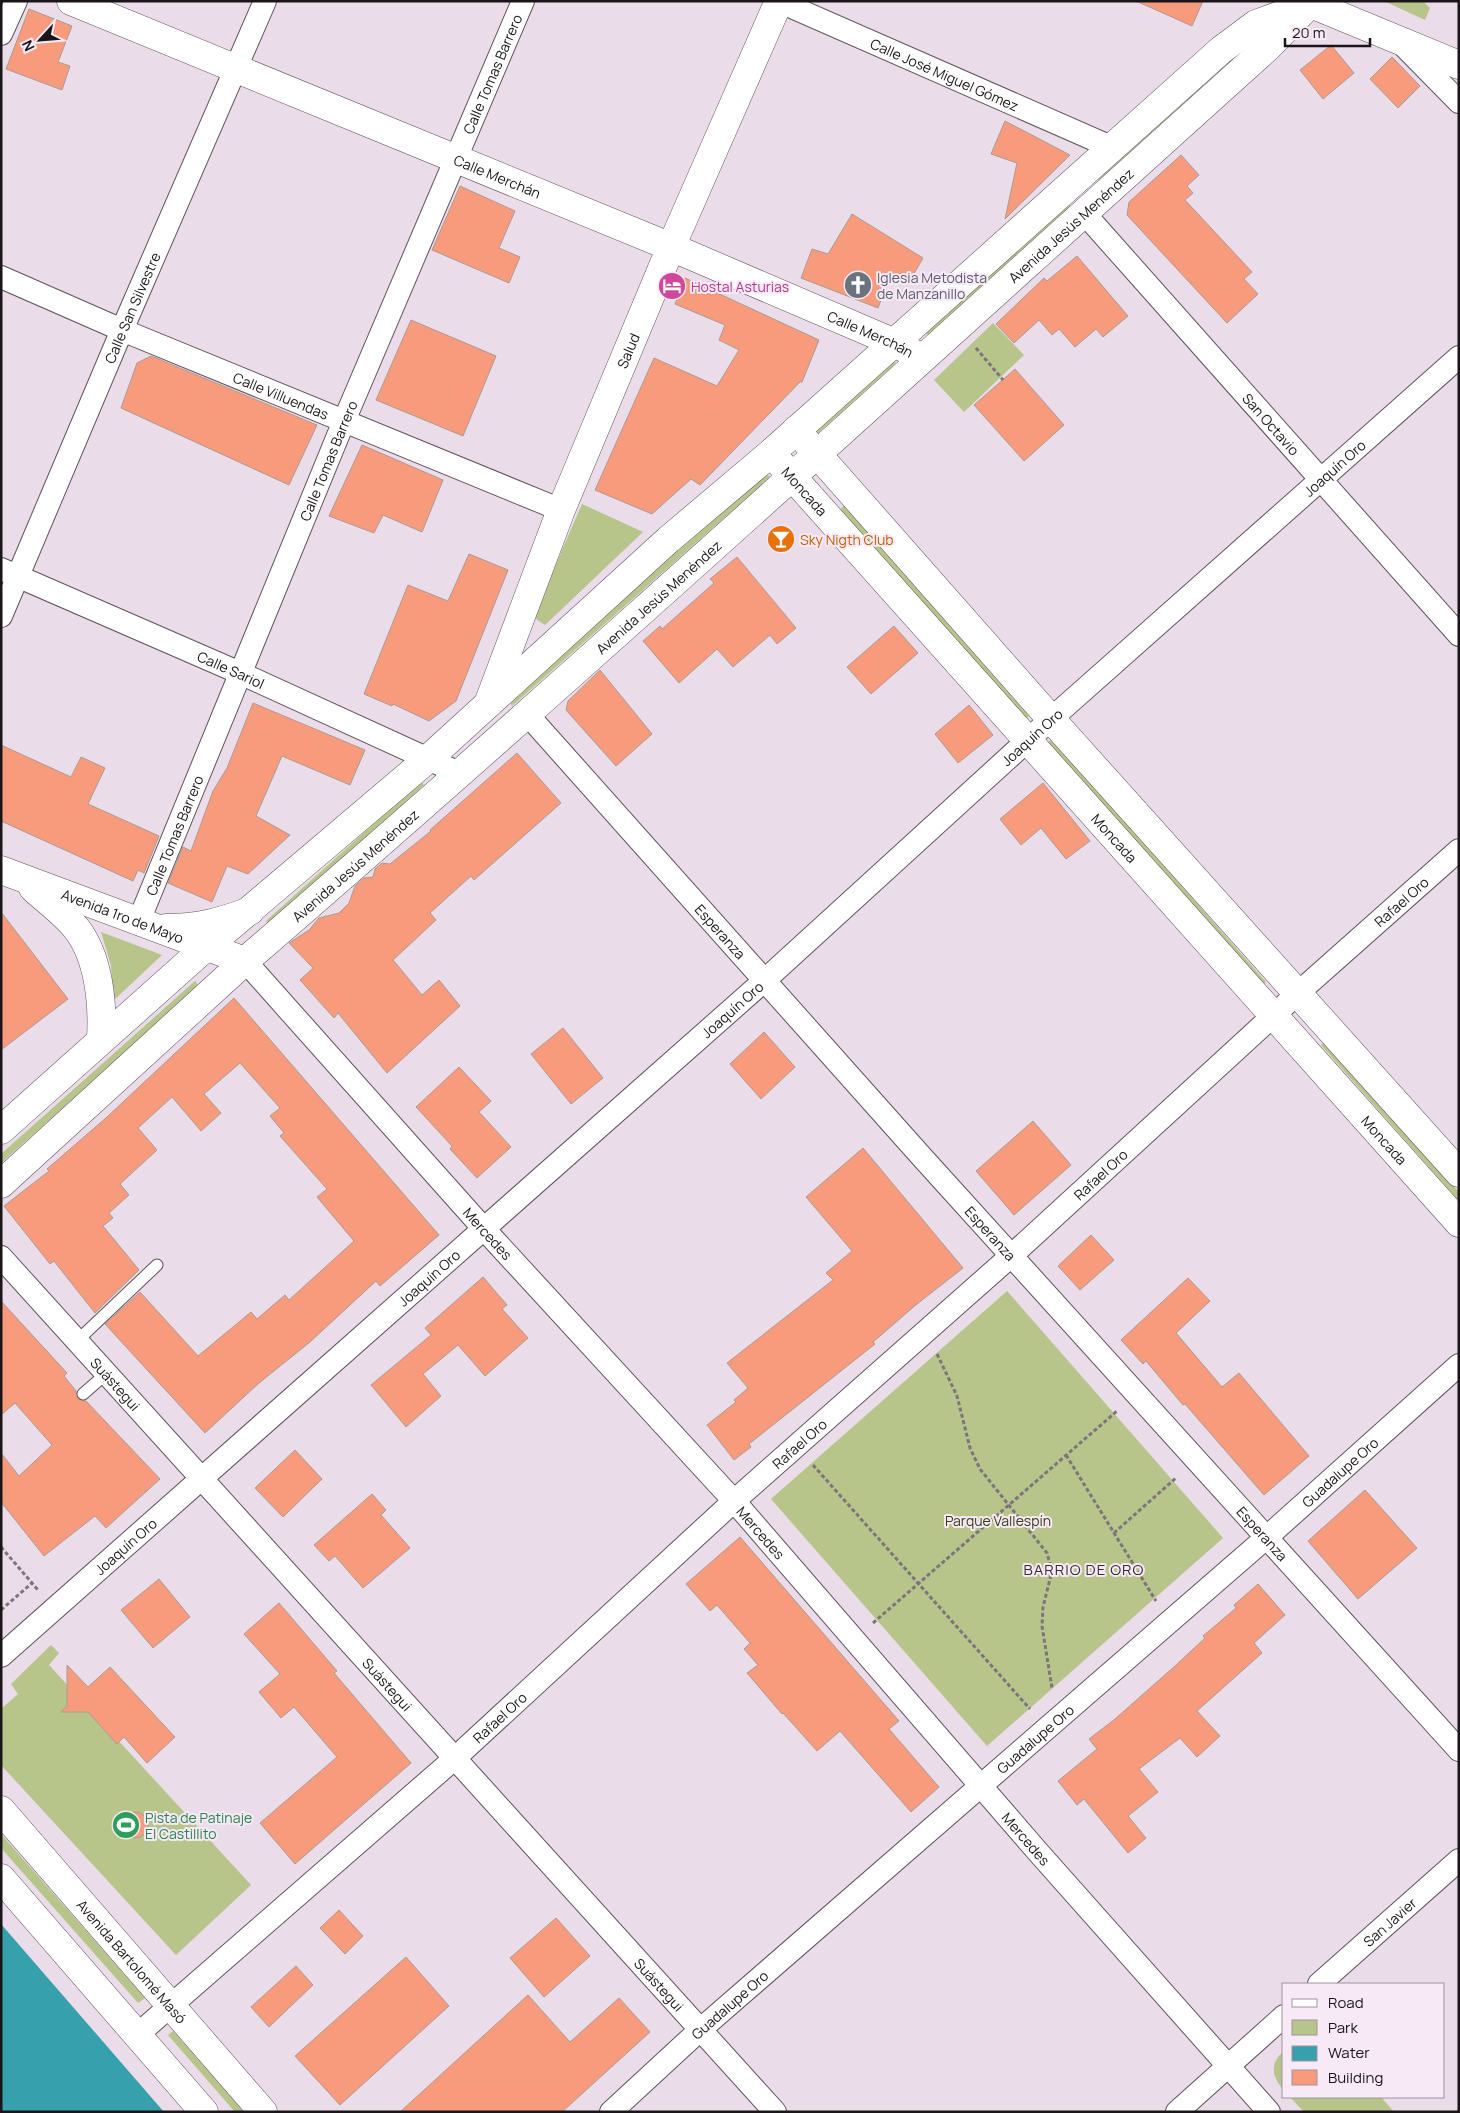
<svg xmlns="http://www.w3.org/2000/svg" width="1460" height="2113" font-family="Manrope,sans-serif">
	<style>
		.green { fill: #b7c48a }
		.water { fill: #36a1ac }
		.building { fill: #f89b7c; stroke: #ac9a94 }
		.lines { fill: none; stroke-linecap: round; stroke-linejoin: round }
		.service-casing { stroke: #5f535e; stroke-width: 13 }
		.minor-casing { stroke: #5f535e; stroke-width: 24 }
		.tertiary-casing { stroke: #5f535e; stroke-width: 29 }
		.secondary-casing { stroke: #5f535e; stroke-width: 29 }
		.primary-casing { stroke: #5f535e; stroke-width: 29 }
		.path { stroke: #7d747c; stroke-width: 3; stroke-dasharray: 4 2.5; stroke-linecap: butt }
		.service { stroke: #fff; stroke-width: 11 }
		.minor { stroke: #fff; stroke-width: 22 }
		.tertiary { stroke: #fff; stroke-width: 28 }
		.secondary { stroke: #fff; stroke-width: 28 }
		.primary { stroke: #fff; stroke-width: 28 }
		.labels { text-anchor: middle; dominant-baseline: central; stroke-width: 4; stroke-linejoin: round; paint-order: stroke }
		.street-label { font-size: 14px; fill: #1a1519; stroke: #f7e9f5 }
		.worship-label { font-size: 14px; fill: #5b616d; stroke: #f7e9f5; text-anchor: start }
		.hotel-label { font-size: 14px; fill: #b23c85; stroke: #f7e9f5; text-anchor: start }
		.food-label { font-size: 14px; fill: #c56008; stroke: #f7e9f5; text-anchor: start }
		.park-label { font-size: 14px; fill: #353c15; stroke: #f7e9f5 }
		.leisure-label { font-size: 14px; fill: #27864d; stroke: #f7e9f5; text-anchor: start }
		.neighbourhood-label { font-size: 15px; letter-spacing: 1px; fill: #372c35; stroke: #f7e9f5 }
	</style>
	<rect width="100%" height="100%" fill="#eadce8"/>
	<g class="green">
		<path d="M1384 1H1423L1430 8 1425 20Z"/>
		<path d="M1231 57 1235 62 1100 182 1097 177Z"/>
		<path d="M1067 202 1071 206 928 335 924 331Z"/>
		<path d="M993 323 1024 355 964 412 934 380Z"/>
		<path d="M892 359 896 363 816 435 813 431Z"/>
		<path d="M766 472 770 477 512 706 509 702Z"/>
		<path d="M582 504 643 532 545 625 533 617Z"/>
		<path d="M844 505 1029 716 1025 720 840 510Z"/>
		<path d="M1052 739 1266 982 1262 986 1047 743Z"/>
		<path d="M421 781 424 785 269 924 266 921Z"/>
		<path d="M101 932 162 955 113 1001 111 965Z"/>
		<path d="M195 981 199 986 1 1163V1154Z"/>
		<path d="M1325 1041 1459 1192V1201L1321 1045Z"/>
		<path d="M1007 1291 1223 1538 987 1746 771 1499Z"/>
		<path d="M51 1645 59 1653 49 1665 251 1885 176 1955 1 1765V1709L18 1694 11 1684Z"/>
		<path d="M1 1834 145 1998 138 2003 1 1848Z"/>
		<path d="M173 2031 245 2112H235L168 2035Z"/>
		<path d="M1284 2051V2090C1272 2078 1269 2063 1284 2051Z"/>
		<path d="M1290 2097H1381L1394 2112H1304Z"/>
	</g>
	<path class="water" d="M1 1924 164 2112H1Z"/>
	<g class="building">
		<path d="M1136 1H1203L1192 26Z"/>
		<path d="M29 9 72 26 58 62 70 66 62 90 6 69Z"/>
		<path d="M1331 45 1354 73 1323 99 1300 70Z"/>
		<path d="M1392 57 1420 86 1398 108 1370 79Z"/>
		<path d="M1005 121 1070 155 1005 219 1017 163 991 154Z"/>
		<path d="M1181 155 1199 175 1187 186 1193 193 1185 200 1252 272 1244 279 1258 294 1227 323 1127 215 1129 202Z"/>
		<path d="M460 186 515 211 499 248 520 257 509 283 432 250Z"/>
		<path d="M852 214 923 258 908 284 891 274 878 308 801 278 812 249 828 254Z"/>
		<path d="M1077 256 1128 316 1103 337 1096 329 1075 347 1059 329 1052 335 1039 320 1014 343 996 324 1044 278 1047 281Z"/>
		<path d="M685 278 819 340 802 382H800L700 485 691 479 652 514 595 490 654 358 717 386 739 350 719 340 725 325 675 304Z"/>
		<path d="M411 320 496 356 463 436 376 400Z"/>
		<path d="M151 356 317 425 289 485 121 408 137 363Z"/>
		<path d="M1015 369 1064 425 1024 461 974 405Z"/>
		<path d="M362 445 443 480 422 532 383 515 374 533 329 516Z"/>
		<path d="M469 554 508 570 456 701 429 721 393 704 392 706 364 694 408 585 448 601Z"/>
		<path d="M737 557 796 628 777 644 770 635 733 667 717 649 679 683 643 641 660 626 662 629 714 583 710 579Z"/>
		<path d="M894 626 918 653 871 694 847 667Z"/>
		<path d="M600 670 652 734 616 766 566 710 568 701Z"/>
		<path d="M253 703 365 750 350 785 282 756 256 816 290 835 248 874 227 866 212 902 168 883 183 847 191 851 213 791 227 768Z"/>
		<path d="M969 705 993 735 958 763 935 734Z"/>
		<path d="M1 745 71 777 81 757 105 768 88 804 159 836 144 873 138 870 133 881 1 821Z"/>
		<path d="M517 753 561 803 474 880 471 876 430 913 436 920 393 960 422 995 439 980 460 1006 387 1073 338 1013 334 1018 300 980 313 968 289 943 309 930 319 918 339 913 349 903 355 886 364 878 373 877 375 869 382 863 390 864 431 831 430 830Z"/>
		<path d="M1043 783 1090 841 1066 859 1041 828 1021 845 1000 819Z"/>
		<path d="M1 912 68 999 1 1050Z"/>
		<path d="M234 998 439 1235 380 1286 376 1281 310 1342 259 1383 205 1433 105 1324 140 1292 198 1356 251 1312 257 1319 285 1295 289 1300 354 1241 317 1197 327 1189 280 1136 284 1133 270 1116 280 1108 240 1063 204 1094 221 1113 201 1131 172 1097 138 1128 157 1150 120 1184 129 1195 109 1213 113 1218 103 1226 139 1270 95 1313 54 1261 50 1264 4 1206 49 1171 47 1169 107 1117Z"/>
		<path d="M563 1028 603 1078 571 1104 531 1054Z"/>
		<path d="M764 1032 795 1067 761 1099 730 1064Z"/>
		<path d="M459 1067 491 1101 479 1112 511 1147 477 1178 450 1149 452 1146 416 1107Z"/>
		<path d="M1033 1121 1071 1165 1014 1215 976 1171Z"/>
		<path d="M863 1148 963 1268 917 1304 873 1342 875 1344 749 1444 751 1447 734 1460 707 1425 736 1402 734 1400 748 1388 727 1363 833 1280 826 1273 852 1251 806 1197Z"/>
		<path d="M1091 1235 1114 1260 1080 1290 1058 1266Z"/>
		<path d="M483 1277 507 1305 502 1309 528 1338 485 1376 458 1345 423 1374 441 1396 406 1427 371 1385 431 1335 425 1328Z"/>
		<path d="M1188 1278 1210 1301 1176 1333 1222 1387 1239 1373 1309 1456 1264 1495 1185 1404 1183 1405 1146 1361 1143 1364 1121 1340Z"/>
		<path d="M1 1301 67 1373 64 1376 76 1391 78 1399 86 1401 160 1479 106 1528 95 1516 44 1556 1 1502V1453L19 1476 52 1445 15 1403 1 1415Z"/>
		<path d="M295 1450 322 1479 283 1517 255 1488Z"/>
		<path d="M1365 1490 1417 1548 1358 1599 1308 1541Z"/>
		<path d="M372 1494 386 1510 381 1515 410 1548 363 1588 335 1556 329 1561 314 1545Z"/>
		<path d="M740 1537 899 1721 889 1729 939 1787 911 1812 840 1731 817 1751 783 1713 782 1714 747 1673 758 1665 744 1649 750 1643 717 1605 710 1611 686 1584Z"/>
		<path d="M159 1579 190 1617 153 1648 121 1610Z"/>
		<path d="M1258 1584 1285 1615 1254 1643 1262 1653 1197 1711 1220 1736 1197 1757 1180 1738 1139 1769 1158 1792 1128 1816 1146 1838 1128 1853 1084 1799 1077 1805 1058 1781 1097 1749 1089 1739 1115 1719 1175 1666 1205 1638 1203 1636 1236 1608 1234 1605Z"/>
		<path d="M279 1603 337 1671 334 1673 411 1763 295 1864 260 1823 337 1757 294 1707 281 1718 259 1692 280 1674 244 1634Z"/>
		<path d="M67 1665 88 1687 110 1667 175 1737 147 1763 124 1737 117 1744 88 1712H61L67 1706Z"/>
		<circle cx="135" cy="1825" r="13"/>
		<path d="M339 1910 363 1936 345 1954 320 1928Z"/>
		<path d="M556 1918 590 1956 544 1997 510 1958Z"/>
		<path d="M406 1957 449 2006 340 2105 295 2056Z"/>
		<path d="M296 1966 313 1985 269 2027 251 2007Z"/>
		<path d="M528 1995 570 2042 619 1998 650 2032 562 2112H400Z"/>
	</g>
	<g class="lines">
		<defs>
			<g id="service">
				<path d="M78 1340 157 1265"/>
				<path d="M83 1394 107 1373"/>
			</g>
			<g id="minor">
				<path id="s1" d="M778 1 1111 147"/>
				<path d="M1 34 16 1"/>
				<path d="M1402 44 1459 102"/>
				<path id="s2" d="M1084 213 1459 635"/>
				<path id="s3" d="M1 277 122 330 561 510"/>
				<path id="s4" d="M1 569 240 673 461 774"/>
				<path id="s5" d="M1 616 122 330 265 1"/>
				<path id="s6" d="M527 714 921 1156 1459 1750"/>
				<path id="s7" d="M138 923 344 421 523 1"/>
				<path id="s8" d="M245 961 484 1229 734 1501 1038 1852 1269 2112"/>
				<path id="s9" d="M1 1257 775 2112"/>
				<path id="s10" d="M1 1656 765 980 1051 719 1459 357"/>
				<path id="s11" d="M1319 1984 1459 1860"/>
				<path id="s12" d="M137 2035 454 1759 734 1501 1011 1256 1298 993 1459 850"/>
				<path id="s13" d="M611 2112 701 2029 1267 1537 1459 1365"/>
				<path d="M1177 2112 1284 2016"/>
			</g>
			<g id="tertiary">
				<path id="s14" d="M71 1 671 247 895 343 922 358"/>
				<path d="M796 430 1051 719 1459 1173"/>
				<path id="s15" d="M771 453 1459 1223"/>
				<path id="s16" d="M488 704 561 510 671 247 779 1"/>
			</g>
			<g id="secondary">
				<path d="M1304 1 1459 65"/>
				<path d="M206 947 429 758 668 540 771 453 1221 50 1256 24 1310 4"/>
				<path id="s17" d="M245 961C591 662 928 353 1268 47L1305 9"/>
			</g>
			<g id="primary">
				<path id="s18" d="M1 870 245 961 1 1184"/>
				<path d="M33 888C47 901 64 913 76 928 99 957 103 1003 101 1039"/>
				<path d="M166 928C199 928 220 922 250 911"/>
				<path d="M1 1130 206 947"/>
				<path id="s19" d="M1 1810 263 2112"/>
				<path d="M1 1878 204 2112"/>
			</g>
		</defs>
		<use href="#service" class="service-casing"/>
		<use href="#minor" class="minor-casing"/>
		<use href="#tertiary" class="tertiary-casing"/>
		<use href="#secondary" class="secondary-casing"/>
		<use href="#primary" class="primary-casing"/>
		<g class="path">
			<path d="M976 348 1003 380"/>
			<path d="M937 1354 957 1396 970 1448 980 1469 1047 1553 1052 1571 1043 1607 1042 1626 1052 1688"/>
			<path d="M1066 1455 1156 1601"/>
			<path d="M813 1465 1030 1709"/>
			<path d="M1114 1533 1177 1477"/>
			<path d="M1 1547 38 1590"/>
			<path d="M1 1610 32 1583"/>
			<path d="M873 1623 1117 1411"/>
		</g>
		<use href="#service" class="service"/>
		<use href="#minor" class="minor"/>
		<use href="#tertiary" class="tertiary"/>
		<use href="#secondary" class="secondary"/>
		<use href="#primary" class="primary"/>
	</g>
	<defs>
		<symbol id="church-disc" viewBox="-11 -11 22 22"><circle r="9.5" fill="#6b7280" stroke="#f7e9f5"/><path d="M-1.2-6h2.4v3.5h3.3v2.4h-3.3V6h-2.4V-.1h-3.3v-2.4h3.3Z" fill="#fff"/></symbol>
		<symbol id="hotel-disc" viewBox="-11 -11 22 22"><circle r="9.5" fill="#d1479c" stroke="#f7e9f5"/><path d="M-6-4.5h1.5V1H6V5H4.5V3h-9V5H-6ZM-4 0a1.8 1.8 0 1 1 3.6 0ZM.5 0V-2.5h3Q6-2.5 6 0Z" fill="#fff"/></symbol>
		<symbol id="bar-disc" viewBox="-11 -11 22 22"><circle r="9.5" fill="#e8710a" stroke="#f7e9f5"/><path d="M-6-5H6L.8 .8V4.5H3.5V6h-7V4.5H-.8V.8Z" fill="#fff"/></symbol>
		<symbol id="stadium-disc" viewBox="-11 -11 22 22"><circle r="9.5" fill="#2e9e5b" stroke="#f7e9f5"/><path d="M0-5a6.5 5 0 1 0 0 10a6.5 5 0 1 0 0-10ZM-3.5-1.8h7v3.6h-7Z" fill="#fff"/></symbol>
	</defs>
	<g fill-rule="evenodd">
		<use href="#church-disc" x="842" y="269" width="32" height="32"/>
		<use href="#hotel-disc" x="656" y="270" width="32" height="32"/>
		<use href="#bar-disc" x="765" y="523" width="32" height="32"/>
		<use href="#stadium-disc" x="110" y="1809" width="32" height="32"/>
	</g>
	<g class="labels">
		<g class="street-label">
			<text stroke="none"><textPath href="#s7" startOffset="920">Calle Tomas Barrero</textPath></text>
			<text stroke="none"><textPath href="#s1" startOffset="182">Calle José Miguel Gómez</textPath></text>
			<text stroke="none"><textPath href="#s14" startOffset="461">Calle Merchán</textPath></text>
			<text stroke="none"><textPath href="#s17" startOffset="1106">Avenida Jesús Menéndez</textPath></text>
			<text stroke="none"><textPath href="#s5" startOffset="335">Calle San Silvestre</textPath></text>
			<text stroke="none"><textPath href="#s14" startOffset="866">Calle Merchán</textPath></text>
			<text stroke="none"><textPath href="#s16" startOffset="380">Salud</textPath></text>
			<text stroke="none"><textPath href="#s3" startOffset="304">Calle Villuendas</textPath></text>
			<text stroke="none"><textPath href="#s2" startOffset="282">San Octavio</textPath></text>
			<text stroke="none"><textPath href="#s7" startOffset="500">Calle Tomas Barrero</textPath></text>
			<text stroke="none"><textPath href="#s10" startOffset="1786">Joaquín Oro</textPath></text>
			<text stroke="none"><textPath href="#s15" startOffset="51">Moncada</textPath></text>
			<text stroke="none"><textPath href="#s17" startOffset="551">Avenida Jesús Menéndez</textPath></text>
			<text stroke="none"><textPath href="#s4" startOffset="251">Calle Sariol</textPath></text>
			<text stroke="none"><textPath href="#s10" startOffset="1381">Joaquín Oro</textPath></text>
			<text stroke="none"><textPath href="#s7" startOffset="95">Calle Tomas Barrero</textPath></text>
			<text stroke="none"><textPath href="#s15" startOffset="516">Moncada</textPath></text>
			<text stroke="none"><textPath href="#s17" startOffset="146">Avenida Jesús Menéndez</textPath></text>
			<text stroke="none"><textPath href="#s12" startOffset="1698">Rafael Oro</textPath></text>
			<text stroke="none"><textPath href="#s18" startOffset="130">Avenida 1ro de Mayo</textPath></text>
			<text stroke="none"><textPath href="#s6" startOffset="291">Esperanza</textPath></text>
			<text stroke="none"><textPath href="#s10" startOffset="976">Joaquín Oro</textPath></text>
			<text stroke="none"><textPath href="#s15" startOffset="921">Moncada</textPath></text>
			<text stroke="none"><textPath href="#s12" startOffset="1292">Rafael Oro</textPath></text>
			<text stroke="none"><textPath href="#s8" startOffset="365">Mercedes</textPath></text>
			<text stroke="none"><textPath href="#s6" startOffset="696">Esperanza</textPath></text>
			<text stroke="none"><textPath href="#s10" startOffset="571">Joaquín Oro</textPath></text>
			<text stroke="none"><textPath href="#s9" startOffset="171">Suástegui</textPath></text>
			<text stroke="none"><textPath href="#s12" startOffset="888">Rafael Oro</textPath></text>
			<text stroke="none"><textPath href="#s13" startOffset="970">Guadalupe Oro</textPath></text>
			<text stroke="none"><textPath href="#s8" startOffset="770">Mercedes</textPath></text>
			<text stroke="none"><textPath href="#s6" startOffset="1101">Esperanza</textPath></text>
			<text stroke="none"><textPath href="#s10" startOffset="166">Joaquín Oro</textPath></text>
			<text stroke="none"><textPath href="#s9" startOffset="576">Suástegui</textPath></text>
			<text stroke="none"><textPath href="#s12" startOffset="482">Rafael Oro</textPath></text>
			<text stroke="none"><textPath href="#s13" startOffset="565">Guadalupe Oro</textPath></text>
			<text stroke="none"><textPath href="#s8" startOffset="1175">Mercedes</textPath></text>
			<text stroke="none"><textPath href="#s11" startOffset="94">San Javier</textPath></text>
			<text stroke="none"><textPath href="#s19" startOffset="200">Avenida Bartolomé Masó</textPath></text>
			<text stroke="none"><textPath href="#s9" startOffset="981">Suástegui</textPath></text>
			<text stroke="none"><textPath href="#s13" startOffset="160">Guadalupe Oro</textPath></text>
		</g>
		<g class="worship-label">
			<text x="877" y="277">Iglesia Metodista<tspan x="877" dy="16">de Manzanillo</tspan></text>
		</g>
		<g class="hotel-label">
			<text x="691" y="286">Hostal Asturias</text>
		</g>
		<g class="food-label">
			<text x="800" y="539">Sky Nigth Club</text>
		</g>
		<g class="park-label">
			<text x="998" y="1520">Parque Vallespín</text>
		</g>
		<g class="leisure-label">
			<text x="145" y="1817">Pista de Patinaje<tspan x="145" dy="16">El Castillito</tspan></text>
		</g>
		<g class="neighbourhood-label">
			<text x="1084" y="1569">BARRIO DE ORO</text>
		</g>
	</g>
	<rect width="1460" height="2113" fill="none" stroke="#1a1519" stroke-width="5"/>
	<rect x="1282" y="1983" width="162" height="115" fill="#f7e9f5" stroke="#9f949d"/>
	<rect x="1292" y="1999" width="25" height="8" fill="#ffffff" stroke="#9f949d"/>
	<text x="1328" y="2008" font-size="15" fill="#1a1519">Road</text>
	<rect x="1292" y="2020" width="25" height="15" fill="#b7c48a" stroke="#9f949d"/>
	<text x="1328" y="2033" font-size="15" fill="#1a1519">Park</text>
	<rect x="1292" y="2046" width="25" height="15" fill="#36a1ac" stroke="#9f949d"/>
	<text x="1328" y="2058" font-size="15" fill="#1a1519">Water</text>
	<rect x="1292" y="2070" width="25" height="15" fill="#f89b7c" stroke="#9f949d"/>
	<text x="1328" y="2083" font-size="15" fill="#1a1519">Building</text>
	<g transform="translate(40 40) rotate(244)" stroke="#f7e9f5" stroke-width="4" paint-order="stroke">
	<path d="M0-4L9 19L0 12L-9 19Z" fill="#1a1519"/>
	<text y="-8" font-size="14" font-weight="bold" text-anchor="middle" fill="#1a1519">N</text>
	</g>
	<path d="M1285 38v8h85v-8" fill="none" stroke="#1a1519" stroke-width="2.5"/>
	<text x="1292" y="38" font-size="15" fill="#1a1519" stroke="#f7e9f5" stroke-width="4" paint-order="stroke">20 m</text>
</svg>
